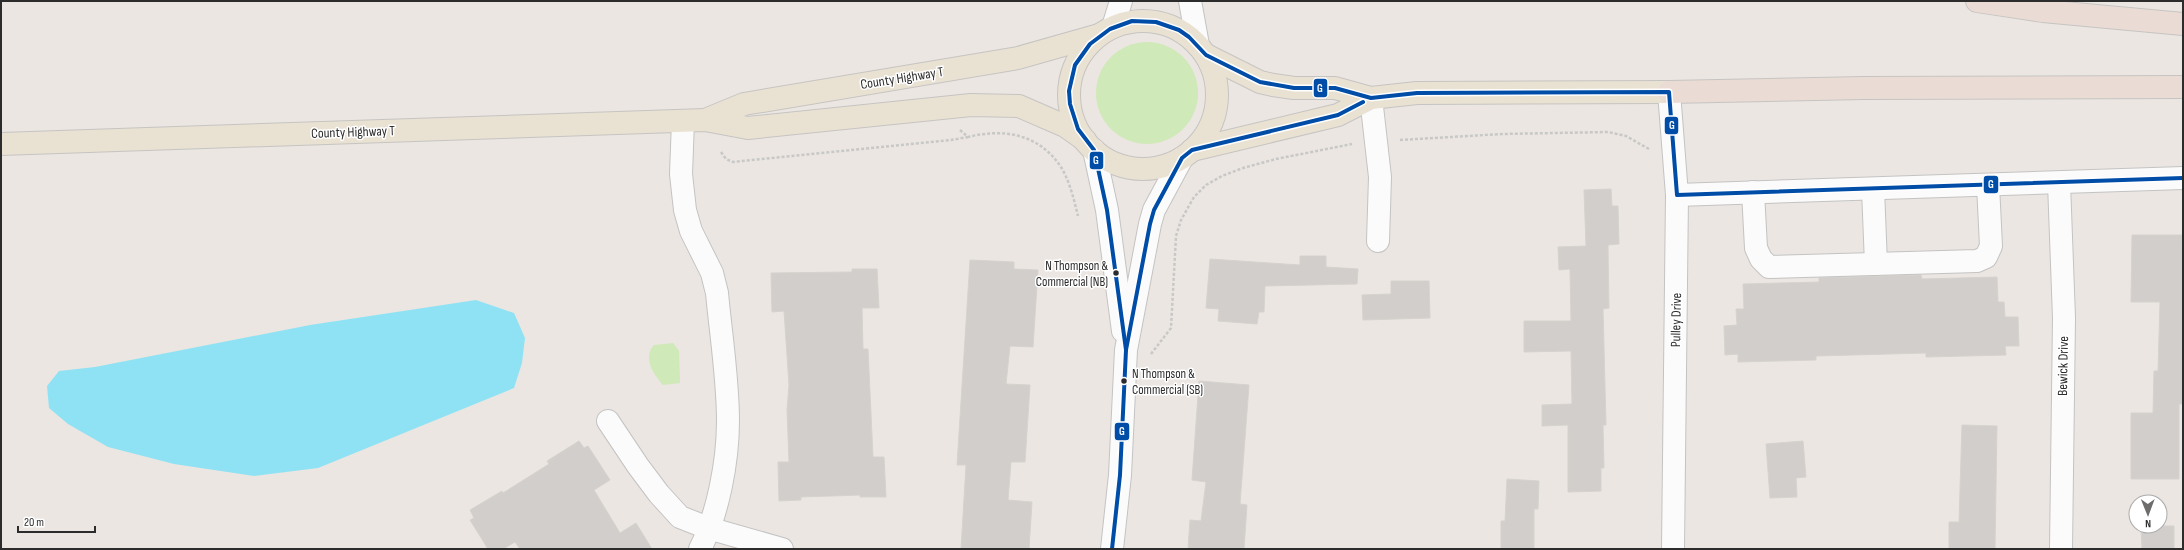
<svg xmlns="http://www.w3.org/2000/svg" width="2184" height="550" font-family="'Sofia Sans Condensed',sans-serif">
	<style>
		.green { fill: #d0e9b8 }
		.water { fill: #8fe2f4 }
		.building { fill: #d1cecb; stroke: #d6d2ce }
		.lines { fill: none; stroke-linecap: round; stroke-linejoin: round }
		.minor-casing { stroke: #c4c3c3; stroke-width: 24 }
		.major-casing { stroke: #c6c4c2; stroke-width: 24 }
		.highway-casing { stroke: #c6c4c2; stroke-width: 24 }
		.path { stroke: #c8c8c7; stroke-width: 2.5; stroke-dasharray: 3 2; stroke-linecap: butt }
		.minor { stroke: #fcfbfb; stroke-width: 22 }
		.major { stroke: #e9e2d3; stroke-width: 22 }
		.highway { stroke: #eadcd4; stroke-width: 22 }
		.bus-1-casing { stroke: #fff; stroke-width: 7 }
		.bus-1 { stroke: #004da8; stroke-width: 4 }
		.bus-dot { fill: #2c2c2c; stroke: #fff; stroke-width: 1.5 }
		.labels { text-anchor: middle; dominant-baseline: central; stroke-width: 3; stroke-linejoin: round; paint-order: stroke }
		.bus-label { font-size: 13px; fill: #2c2c2c; stroke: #fff; text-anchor: end }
		.street-label { font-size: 14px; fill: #2c2c2c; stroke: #fff }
		.line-badge { stroke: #fff; stroke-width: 1.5 }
		.badge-label { font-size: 11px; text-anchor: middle; font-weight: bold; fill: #fff }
	</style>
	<rect width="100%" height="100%" fill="#ebe6e2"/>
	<g class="green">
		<circle cx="1147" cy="93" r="51"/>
		<path d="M673 343 679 351 680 383 663 385C654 375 642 358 654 345Z"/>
	</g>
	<path class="water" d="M476 300 514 313 525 338 522 363 514 388 318 468 254 476 174 464 108 447 68 424 49 408 47 386 59 371 95 367 310 325Z"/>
	<g class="building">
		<path d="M1611 189 1612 206H1618L1619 244 1608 245 1609 308 1603 309 1606 425H1603L1604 468H1601V491L1568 492V425L1542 426V405L1572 404 1571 351 1524 352V321H1571L1570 269 1559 270 1558 247 1586 246 1584 190Z"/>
		<path d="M2132 235H2182L2183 404H2179V479H2131V413H2153L2154 371H2158L2160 302H2131Z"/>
		<path d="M1300 256H1326V267L1358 269 1357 284 1265 286 1264 312H1259L1257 324 1218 321 1219 309 1206 308 1210 259 1300 265Z"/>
		<path d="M970 260 1014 262V269L1038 270 1033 347 1010 346 1006 384 1030 385 1025 462H1011L1008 500 1032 502 1029 549H961L966 465H957Z"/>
		<path d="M852 269H877L879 308H862L863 349H868L873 457H884L886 497H860V495L801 497V500L779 501 778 462H789L787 410 789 385 784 311 772 312 771 273 852 272Z"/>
		<path d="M1921 275 1922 279 1997 277 1998 302H2004L2005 317H2018L2019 346H2005L2006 355 1926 357V353L1816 356V360L1738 362V354L1725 355 1724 326 1737 325 1736 309H1744L1743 284 1819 282V278Z"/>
		<path d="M1391 281H1429L1430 318 1363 320 1362 295 1391 294Z"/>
		<path d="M1199 381 1249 385 1240 504 1247 505 1244 549H1188L1190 520 1201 521 1206 482 1192 480Z"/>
		<path d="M1962 425 1997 426 1995 549H1949V522H1959Z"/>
		<path d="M579 441 584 448 588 446 610 480 594 490 620 533 636 523 652 549H520L515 542 503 549H488L470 520 474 518 470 510 502 491 503 493 549 464 547 461Z"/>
		<path d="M1803 441 1806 477 1796 478 1797 497 1770 498 1766 444Z"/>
		<path d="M1507 479 1539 481 1538 509H1534V549H1501V521H1505Z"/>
		<path d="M2141 526H2174V549H2142Z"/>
	</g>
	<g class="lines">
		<defs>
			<g id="minor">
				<path d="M1190 1 1198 45"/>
				<path d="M1113 27 1121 1"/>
				<path d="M1669 92 1677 195 1673 549"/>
				<path d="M1371 98 1380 177 1378 241"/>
				<path d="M683 121 681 174 685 210 691 231 712 273 717 293C721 336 728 379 728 421 728 461 718 514 700 549"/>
				<path d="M1094 150 1107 210 1123 331"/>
				<path d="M2059 183 2064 318 2061 549"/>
				<path d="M1873 189 1876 264"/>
				<path d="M1753 192 1756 248 1761 259 1769 267 1977 261 1986 257 1991 246 1988 185"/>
				<path d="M1677 195 2183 178"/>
				<path d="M608 421 638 466 659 494 680 517 708 528 782 549"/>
				<path d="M1112 549 1120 475 1126 350 1150 224 1154 210 1182 158"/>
			</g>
			<g id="major">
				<circle cx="1143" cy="95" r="74"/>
				<path d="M1206 55 1260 82 1273 85 1294 88H1335L1371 98 1417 93 1669 92"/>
				<path d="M705 120 744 104 1018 58 1099 35"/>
				<path d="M1 144 705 120 748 128 971 105 1019 106 1065 126 1085 140"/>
				<path d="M1192 150 1338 115 1371 98"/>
			</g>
			<g id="highway">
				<path d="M1977 1 2043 11 2183 24"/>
				<path d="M1669 92 1864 88 2183 87"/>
			</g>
		</defs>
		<use href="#minor" class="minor-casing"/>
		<use href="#major" class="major-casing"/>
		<use href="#highway" class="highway-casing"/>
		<g class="path">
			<path d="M960 130 968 137C1004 128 1039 134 1061 167 1070 182 1074 200 1078 216"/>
			<path d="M1400 140 1502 134 1608 132 1626 136 1649 149"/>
			<path d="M721 152 726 159 733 162 951 140 968 137"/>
			<path d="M1151 354 1171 328 1176 236 1181 220 1194 197 1206 185 1222 176 1243 168 1276 159 1352 144"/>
		</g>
		<use href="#minor" class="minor"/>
		<use href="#major" class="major"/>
		<use href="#highway" class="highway"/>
		<defs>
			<g id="bus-1">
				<path d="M1126 350 1107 210 1094 150 1078 129 1070 104 1069 91 1075 65 1090 44 1110 29 1132 21 1156 22 1179 30 1189 37 1206 55 1260 82 1294 88H1335L1371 98 1417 93 1669 92 1677 195 2183 178"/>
				<path d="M1112 549 1120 475 1126 350 1150 224 1154 210 1182 158 1192 150 1338 115 1363 102"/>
			</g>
		</defs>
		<use href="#bus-1" class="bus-1-casing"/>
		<use href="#bus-1" class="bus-1"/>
	</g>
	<g class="bus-dot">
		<circle cx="1116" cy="273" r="3.5"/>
		<circle cx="1124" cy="381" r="3.5"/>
	</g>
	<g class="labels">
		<g class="bus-label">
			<text x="1108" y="266">N Thompson &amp;<tspan x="1108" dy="16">Commercial (NB)</tspan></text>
			<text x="1132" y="374" text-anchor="start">N Thompson &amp;<tspan x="1132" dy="16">Commercial (SB)</tspan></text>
		</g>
		<g class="street-label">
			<text transform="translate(902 78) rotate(-9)">County Highway T</text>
			<text transform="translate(353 132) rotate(-2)">County Highway T</text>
			<text transform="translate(1676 320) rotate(-89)">Pulley Drive</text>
			<text transform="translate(2063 366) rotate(-89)">Bewick Drive</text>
		</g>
	</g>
	<g class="line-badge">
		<rect x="1313" y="78" width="15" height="20" rx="4" fill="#004da8"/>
		<rect x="1664" y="116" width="15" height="19" rx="4" fill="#004da8"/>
		<rect x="1089" y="151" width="15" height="19" rx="4" fill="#004da8"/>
		<rect x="1983" y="175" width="16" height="19" rx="4" fill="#004da8"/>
		<rect x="1114" y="422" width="16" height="19" rx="4" fill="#004da8"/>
	</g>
	<g class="badge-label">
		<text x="1320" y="92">G</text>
		<text x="1672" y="129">G</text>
		<text x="1096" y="164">G</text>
		<text x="1991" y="188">G</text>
		<text x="1122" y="435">G</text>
	</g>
	<rect width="2184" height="550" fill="none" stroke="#2c2c2c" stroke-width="4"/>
	<g transform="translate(2148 514) rotate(179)"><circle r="19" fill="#ffffff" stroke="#ababab"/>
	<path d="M0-3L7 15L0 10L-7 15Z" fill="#6f6d6c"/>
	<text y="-6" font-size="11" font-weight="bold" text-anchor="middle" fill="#2c2c2c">N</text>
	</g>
	<path d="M18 526v6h77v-6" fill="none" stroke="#2c2c2c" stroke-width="2"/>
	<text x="24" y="526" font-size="12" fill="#2c2c2c" stroke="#ffffff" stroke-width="3" paint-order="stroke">20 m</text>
</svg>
